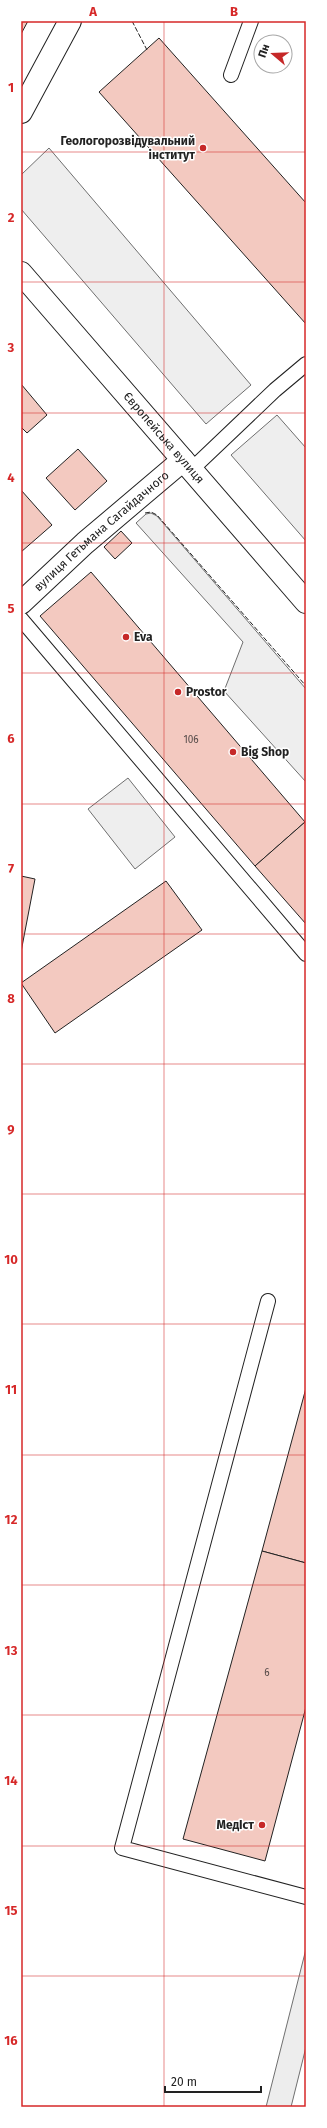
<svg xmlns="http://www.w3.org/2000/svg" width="327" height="2128" font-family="'Fira Sans',sans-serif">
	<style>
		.green { fill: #eee; stroke: #6f6f6f }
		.parking { fill: #ededed; stroke: #6f6f6f }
		.building { fill: #f3c9c0; stroke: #222 }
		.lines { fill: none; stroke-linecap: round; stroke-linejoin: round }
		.service-casing { stroke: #222; stroke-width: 16 }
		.minor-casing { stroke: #222; stroke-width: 24 }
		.primary-casing { stroke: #222; stroke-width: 24 }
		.service { stroke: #fff; stroke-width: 14 }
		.minor { stroke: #fff; stroke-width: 22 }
		.primary { stroke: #fff; stroke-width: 22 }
		.fence { stroke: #222; stroke-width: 1; stroke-dasharray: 5 2; stroke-linecap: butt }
		.grid { fill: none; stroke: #d62828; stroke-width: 1; stroke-opacity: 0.55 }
		.poi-dot { fill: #c62828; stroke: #fff; stroke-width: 1.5 }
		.labels { text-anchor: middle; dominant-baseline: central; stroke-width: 3; stroke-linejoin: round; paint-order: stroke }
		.number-label { font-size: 10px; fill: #564c4a }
		.poi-label { font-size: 12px; font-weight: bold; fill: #222; stroke: #fff; text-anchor: start }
		.street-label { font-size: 12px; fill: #222; stroke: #fff }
		.neatline { fill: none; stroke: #d62828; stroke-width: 1.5 }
		.grid-label { font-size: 13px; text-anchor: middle; font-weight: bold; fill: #d62828 }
	</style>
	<rect width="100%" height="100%" fill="#fff"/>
	<g class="green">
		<path d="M49 148 251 385 206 424 21 209V175Z"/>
		<path d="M277 415 306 448V541L231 455Z"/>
		<path d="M151 513 157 516 306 689V782L224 691 243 642 136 523 146 514Z"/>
		<path d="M128 778 175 837 135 869 88 809Z"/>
	</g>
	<path class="parking" d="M306 1949V2047L291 2107H266Z"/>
	<g class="building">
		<path d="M21 21H28L21 34Z"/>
		<path d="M159 38 306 203V324L99 92Z"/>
		<path d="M21 384 47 415 27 433 21 427Z"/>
		<path d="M78 449 107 481 75 510 46 478Z"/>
		<path d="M21 490 52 525 21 552Z"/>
		<path d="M121 531 132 543 115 559 104 547Z"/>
		<path d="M91 572 305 822 255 866 40 616Z"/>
		<path d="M305 822 306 823V924L255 866Z"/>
		<path d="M21 876 35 879 21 952Z"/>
		<path d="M166 881 202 930 55 1033 21 983Z"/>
		<path d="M306 1388V1563L262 1551Z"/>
		<path d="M262 1551 306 1563V1707L265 1861 183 1839Z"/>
	</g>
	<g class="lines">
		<defs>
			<g id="service">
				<path d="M231 75 251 21"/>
				<path d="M191 470 275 390 306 364"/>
				<path d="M21 619 306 954"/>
				<path d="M268 1301 122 1848 306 1897"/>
			</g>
			<g id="minor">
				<path d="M21 112 70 21"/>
				<path id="s1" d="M21 603 85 543 183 460"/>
			</g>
			<g id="primary">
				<path id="s2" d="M21 273 306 602"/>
			</g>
		</defs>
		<use href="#service" class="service-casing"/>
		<use href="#minor" class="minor-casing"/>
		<use href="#primary" class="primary-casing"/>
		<use href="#service" class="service"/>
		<use href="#minor" class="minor"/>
		<use href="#primary" class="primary"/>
		<g class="fence">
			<path d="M132 21 147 50"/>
			<path d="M145 513 151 512 157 515 306 686"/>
		</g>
	</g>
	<path class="grid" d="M164 21V2107M21 152H306M21 282H306M21 413H306M21 543H306M21 673H306M21 804H306M21 934H306M21 1064H306M21 1194H306M21 1324H306M21 1455H306M21 1585H306M21 1715H306M21 1846H306M21 1976H306"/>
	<g class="poi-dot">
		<circle cx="203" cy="148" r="4"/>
		<circle cx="126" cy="637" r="4"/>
		<circle cx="178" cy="692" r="4"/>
		<circle cx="233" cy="752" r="4"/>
		<circle cx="262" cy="1825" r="4"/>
	</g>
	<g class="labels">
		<g class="number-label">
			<text x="191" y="740">106</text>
			<text x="267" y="1673">6</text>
		</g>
		<g class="poi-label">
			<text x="195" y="141" text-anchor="end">Геологорозвідувальний<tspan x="195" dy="14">інститут</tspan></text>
			<text x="134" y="637">Eva</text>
			<text x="186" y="692">Prostor</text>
			<text x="241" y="752">Big Shop</text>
			<text x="254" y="1825" text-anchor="end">МедІст</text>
		</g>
		<g class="street-label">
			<text stroke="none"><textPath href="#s2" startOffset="218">Європейська вулиця</textPath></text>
			<text stroke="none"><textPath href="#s1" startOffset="108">вулиця Гетьмана Сагайдачного</textPath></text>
		</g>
	</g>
	<rect width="327" height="2128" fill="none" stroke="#ffffff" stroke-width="44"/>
	<g transform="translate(273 54) rotate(289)"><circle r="19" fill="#ffffff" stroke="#a7a7a7"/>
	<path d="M0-3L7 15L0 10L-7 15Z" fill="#c62828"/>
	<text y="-6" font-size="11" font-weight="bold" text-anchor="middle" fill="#222222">Пн</text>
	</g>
	<path d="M165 2086v6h96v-6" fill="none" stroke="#222222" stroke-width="2"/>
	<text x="171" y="2086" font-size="12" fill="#222222" stroke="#ffffff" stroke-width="3" paint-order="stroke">20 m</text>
	<rect x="22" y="22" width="283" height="2084" class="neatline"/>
	<g class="grid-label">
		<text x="93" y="16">A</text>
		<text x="234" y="16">B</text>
		<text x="11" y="92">1</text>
		<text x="11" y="222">2</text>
		<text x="11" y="352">3</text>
		<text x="11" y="482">4</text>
		<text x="11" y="613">5</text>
		<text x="11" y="743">6</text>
		<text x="11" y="873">7</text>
		<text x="11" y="1003">8</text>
		<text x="11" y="1134">9</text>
		<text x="11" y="1264">10</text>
		<text x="11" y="1394">11</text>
		<text x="11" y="1524">12</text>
		<text x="11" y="1655">13</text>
		<text x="11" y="1785">14</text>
		<text x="11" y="1915">15</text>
		<text x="11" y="2045">16</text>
	</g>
</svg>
